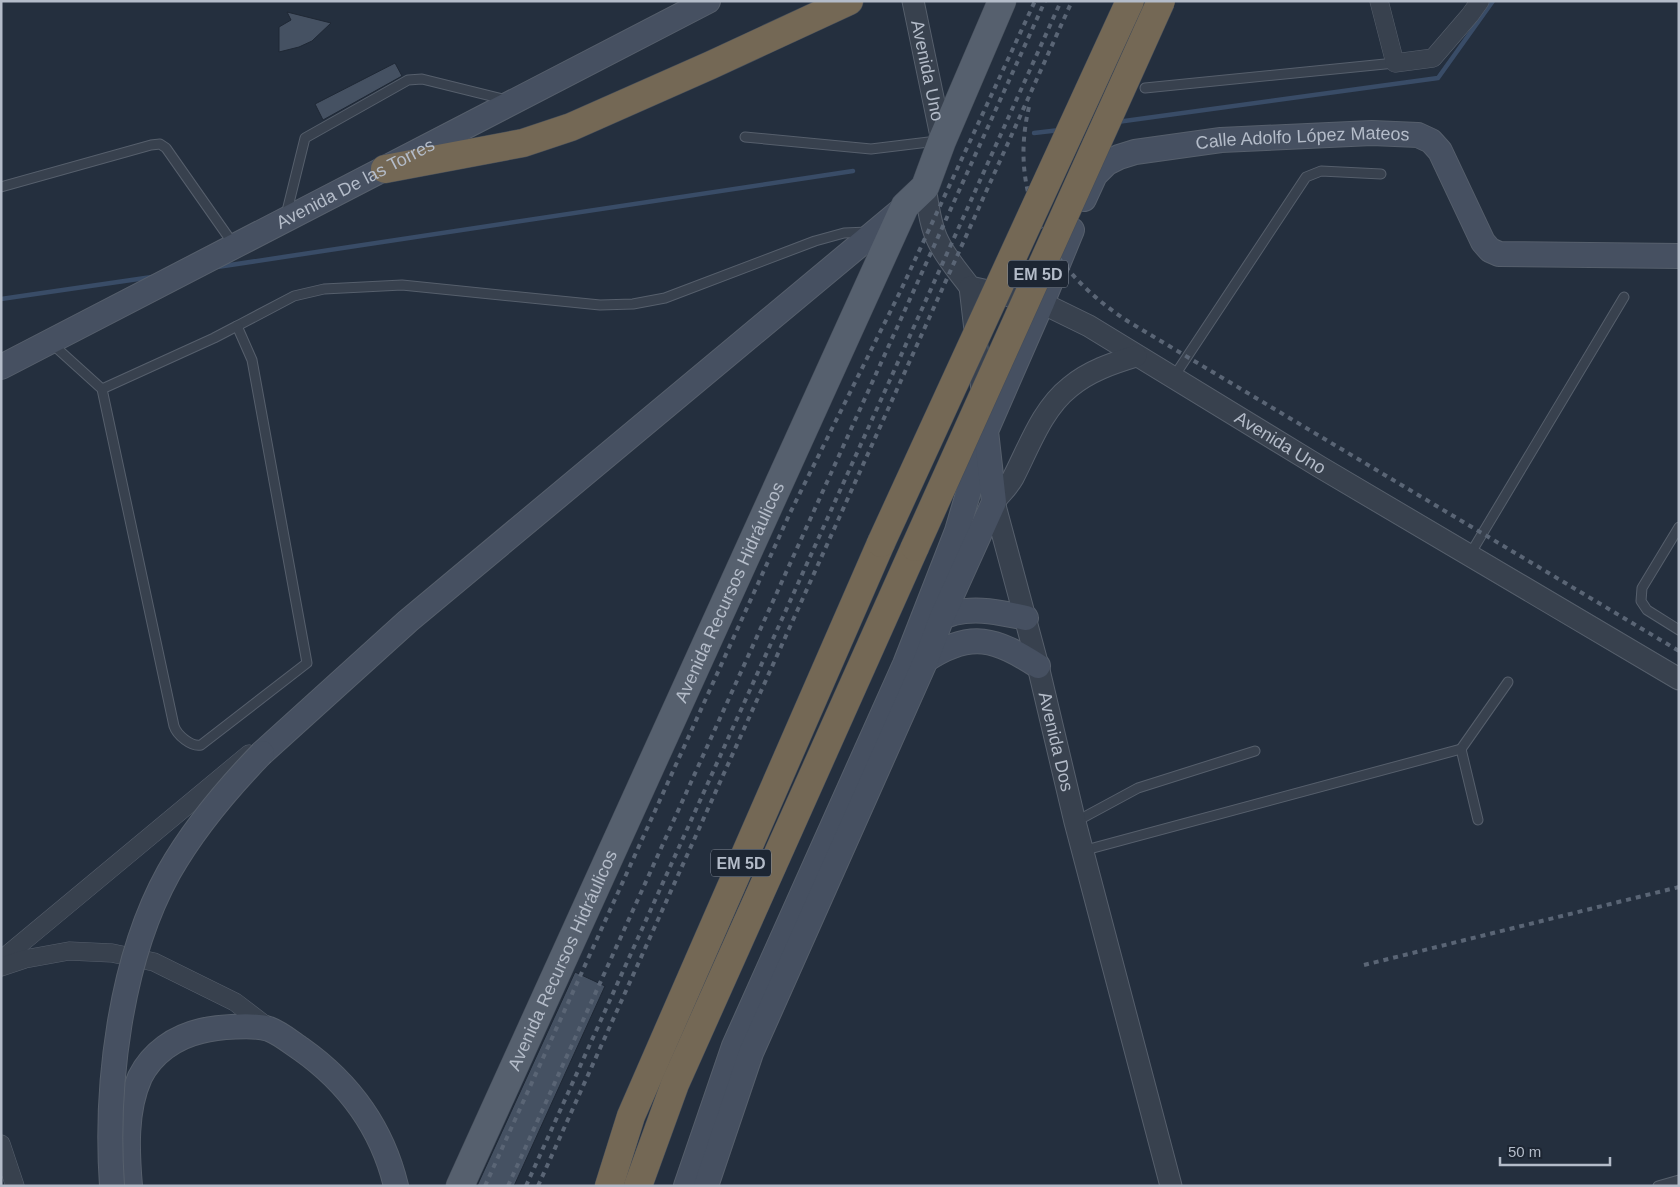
<svg xmlns="http://www.w3.org/2000/svg" width="1680" height="1187" font-family="Helvetica,sans-serif">
	<style>
		.lines { fill: none; stroke-linecap: round; stroke-linejoin: round }
		.stream { stroke: #394c67; stroke-width: 4.5 }
		.building { fill: #455162; stroke: #1f2835 }
		.service-casing { stroke: #565f6c; stroke-width: 11 }
		.minor-casing { stroke: #565f6c; stroke-width: 19 }
		.tertiary-casing { stroke: #565f6c; stroke-width: 23 }
		.secondary-casing { stroke: #565f6c; stroke-width: 26 }
		.primary-casing { stroke: #414a57; stroke-width: 29 }
		.motorway-casing { stroke: #434c59; stroke-width: 29 }
		.service { stroke: #38414e; stroke-width: 9 }
		.minor { stroke: #38414e; stroke-width: 18 }
		.tertiary { stroke: #38414e; stroke-width: 21 }
		.secondary { stroke: #465061; stroke-width: 24 }
		.primary { stroke: #56606e; stroke-width: 28 }
		.motorway { stroke: #746855; stroke-width: 28 }
		.rail { stroke: #5a6575; stroke-width: 4; stroke-dasharray: 5 5; stroke-linecap: butt }
		.secondary-bridge-casing { stroke: #565f6c; stroke-width: 26; stroke-linecap: butt }
		.motorway-bridge-casing { stroke: #434c59; stroke-width: 29; stroke-linecap: butt }
		.secondary-bridge { stroke: #465061; stroke-width: 24 }
		.motorway-bridge { stroke: #746855; stroke-width: 28 }
		.labels { text-anchor: middle; dominant-baseline: central; stroke-width: 5; stroke-linejoin: round; paint-order: stroke }
		.shield { fill: #1d2633; stroke: #878f9c; stroke-width: 1 }
		.shield-label { font-size: 16px; font-weight: bold; fill: #b4bcc9 }
		.street-label { font-size: 18px; fill: #b4bcc9; stroke: #1d2633 }
	</style>
	<rect width="100%" height="100%" fill="#242f3e"/>
	<g class="lines">
		<g class="stream">
			<path d="M1117 122 1438 78 1493 1"/>
			<path d="M1034 133 1060 130"/>
			<path d="M217 267 853 171"/>
			<path d="M1 299 152 277"/>
		</g>
	</g>
	<g class="building">
		<path d="M287 12 331 23 312 41 299 47 279 52V27L291 20Z"/>
		<path d="M395 63 402 76 323 120 315 104Z"/>
		<path d="M575 972 605 986 514 1186H477Z"/>
	</g>
	<g class="lines">
		<defs>
			<g id="service">
				<path d="M1145 88 1395 63"/>
				<path d="M745 137 871 149 937 141"/>
				<path d="M1 187 151 145 160 144 166 148 234 245"/>
				<path d="M286 215 305 138 408 80 422 79 507 100"/>
				<path d="M237 326 294 296 324 289 402 285 600 305 633 304 665 298 815 241 844 233 868 232"/>
				<path d="M50 342 102 389 214 338 237 326 252 360 307 663 201 745C191 747 177 735 174 726L102 389"/>
				<path d="M1173 378 1306 177 1321 171 1381 174"/>
				<path d="M1679 527 1642 588 1641 601 1647 610 1679 630"/>
				<path d="M1469 556 1624 297"/>
				<path d="M1461 749 1508 682"/>
				<path d="M1075 822 1138 788 1255 751"/>
				<path d="M1082 851 1461 749 1478 820"/>
				<path d="M1658 1186 1679 1180"/>
			</g>
			<g id="minor">
				<path d="M1379 1 1395 63 1433 58 1470 15 1480 1"/>
				<path d="M1 960 249 754"/>
				<path d="M1 967 25 959 69 951 112 953 154 962 235 1002 269 1028"/>
				<path d="M1 1144 15 1186"/>
			</g>
			<g id="tertiary">
				<path id="s1" d="M913 1 942 141"/>
				<path id="s2" d="M925 187C928 205 930 225 938 241 946 258 959 272 970 287L1042 303 1089 326 1320 467 1679 679"/>
				<path d="M970 287 983 399"/>
				<path id="s3" d="M1136 356C1113 363 1089 371 1070 387 1042 409 1029 447 1013 478 1008 487 1000 494 994 502L1038 666 1075 822 1171 1186"/>
			</g>
			<g id="secondary">
				<path id="s4" d="M1084 199 1095 175 1107 163 1119 157 1135 152 1221 140 1372 133 1418 135 1431 141 1440 151 1483 242 1490 250 1499 254 1679 256"/>
				<path id="s5" d="M1 367 708 1"/>
				<path d="M932 621C939 618 947 615 954 613 978 607 1003 613 1026 618"/>
				<path d="M926 660C971 630 996 639 1038 666"/>
				<path d="M262 753 408 621 905 207"/>
				<path d="M130 1186C127 1151 125 1110 140 1077 152 1053 175 1037 201 1031 217 1027 254 1024 269 1029 280 1033 292 1043 301 1049 349 1083 382 1128 396 1186"/>
				<path d="M686 1186 734 1046 905 664 957 531 983 443"/>
				<path d="M706 1186 751 1053 926 660 942 617 994 502 986 431 1042 303 1072 230"/>
			</g>
			<g id="primary">
				<path id="s6" d="M460 1186 905 206 925 187 942 141 1002 1"/>
			</g>
			<g id="motorway">
				<path d="M385 169 523 143 571 127 711 65 849 1"/>
				<path d="M609 1186 631 1116 881 543"/>
				<path d="M638 1186 675 1084 915 547"/>
			</g>
		</defs>
		<use href="#service" class="service-casing"/>
		<use href="#minor" class="minor-casing"/>
		<use href="#tertiary" class="tertiary-casing"/>
		<use href="#secondary" class="secondary-casing"/>
		<use href="#primary" class="primary-casing"/>
		<use href="#motorway" class="motorway-casing"/>
		<use href="#service" class="service"/>
		<use href="#minor" class="minor"/>
		<use href="#tertiary" class="tertiary"/>
		<use href="#secondary" class="secondary"/>
		<use href="#primary" class="primary"/>
		<use href="#motorway" class="motorway"/>
		<g class="rail">
			<path d="M1029 107C1007 200 1053 273 1129 322L1679 651"/>
			<path d="M1364 965 1679 887"/>
			<path d="M485 1186 790 513 901 290 1035 1"/>
			<path d="M508 1186 1045 1"/>
			<path d="M526 1186 1061 1"/>
			<path d="M538 1186 1072 1"/>
		</g>
		<defs>
			<path id="secondary-bridge" d="M112 1186C105 1086 120 960 169 872 194 828 227 789 262 753"/>
			<g id="motorway-bridge">
				<path d="M881 543 1130 1"/>
				<path d="M915 547 1161 1"/>
			</g>
		</defs>
		<use href="#secondary-bridge" class="secondary-bridge-casing"/>
		<use href="#motorway-bridge" class="motorway-bridge-casing"/>
		<use href="#secondary-bridge" class="secondary-bridge"/>
		<use href="#motorway-bridge" class="motorway-bridge"/>
	</g>
	<g class="labels">
		<g class="shield">
			<rect x="1008" y="260.5" width="60" height="27" rx="4"/>
			<rect x="711" y="849.5" width="60" height="27" rx="4"/>
		</g>
		<g class="shield-label">
			<text x="1038" y="274">EM 5D</text>
			<text x="741" y="863">EM 5D</text>
		</g>
		<g class="street-label">
			<text stroke="none"><textPath href="#s1" startOffset="71">Avenida Uno</textPath></text>
			<text stroke="none"><textPath href="#s4" startOffset="242">Calle Adolfo López Mateos</textPath></text>
			<text stroke="none"><textPath href="#s5" startOffset="399">Avenida De las Torres</textPath></text>
			<text stroke="none"><textPath href="#s2" startOffset="462">Avenida Uno</textPath></text>
			<text stroke="none"><textPath href="#s6" startOffset="652">Avenida Recursos Hidráulicos</textPath></text>
			<text stroke="none"><textPath href="#s3" startOffset="460">Avenida Dos</textPath></text>
			<text stroke="none"><textPath href="#s6" startOffset="248">Avenida Recursos Hidráulicos</textPath></text>
		</g>
	</g>
	<rect width="1680" height="1187" fill="none" stroke="#b4bcc9" stroke-width="5"/>
	<path d="M1500 1157v8h110v-8" fill="none" stroke="#b4bcc9" stroke-width="2.5"/>
	<text x="1508" y="1157" font-size="15" fill="#b4bcc9" stroke="#1d2633" stroke-width="4" paint-order="stroke">50 m</text>
</svg>
